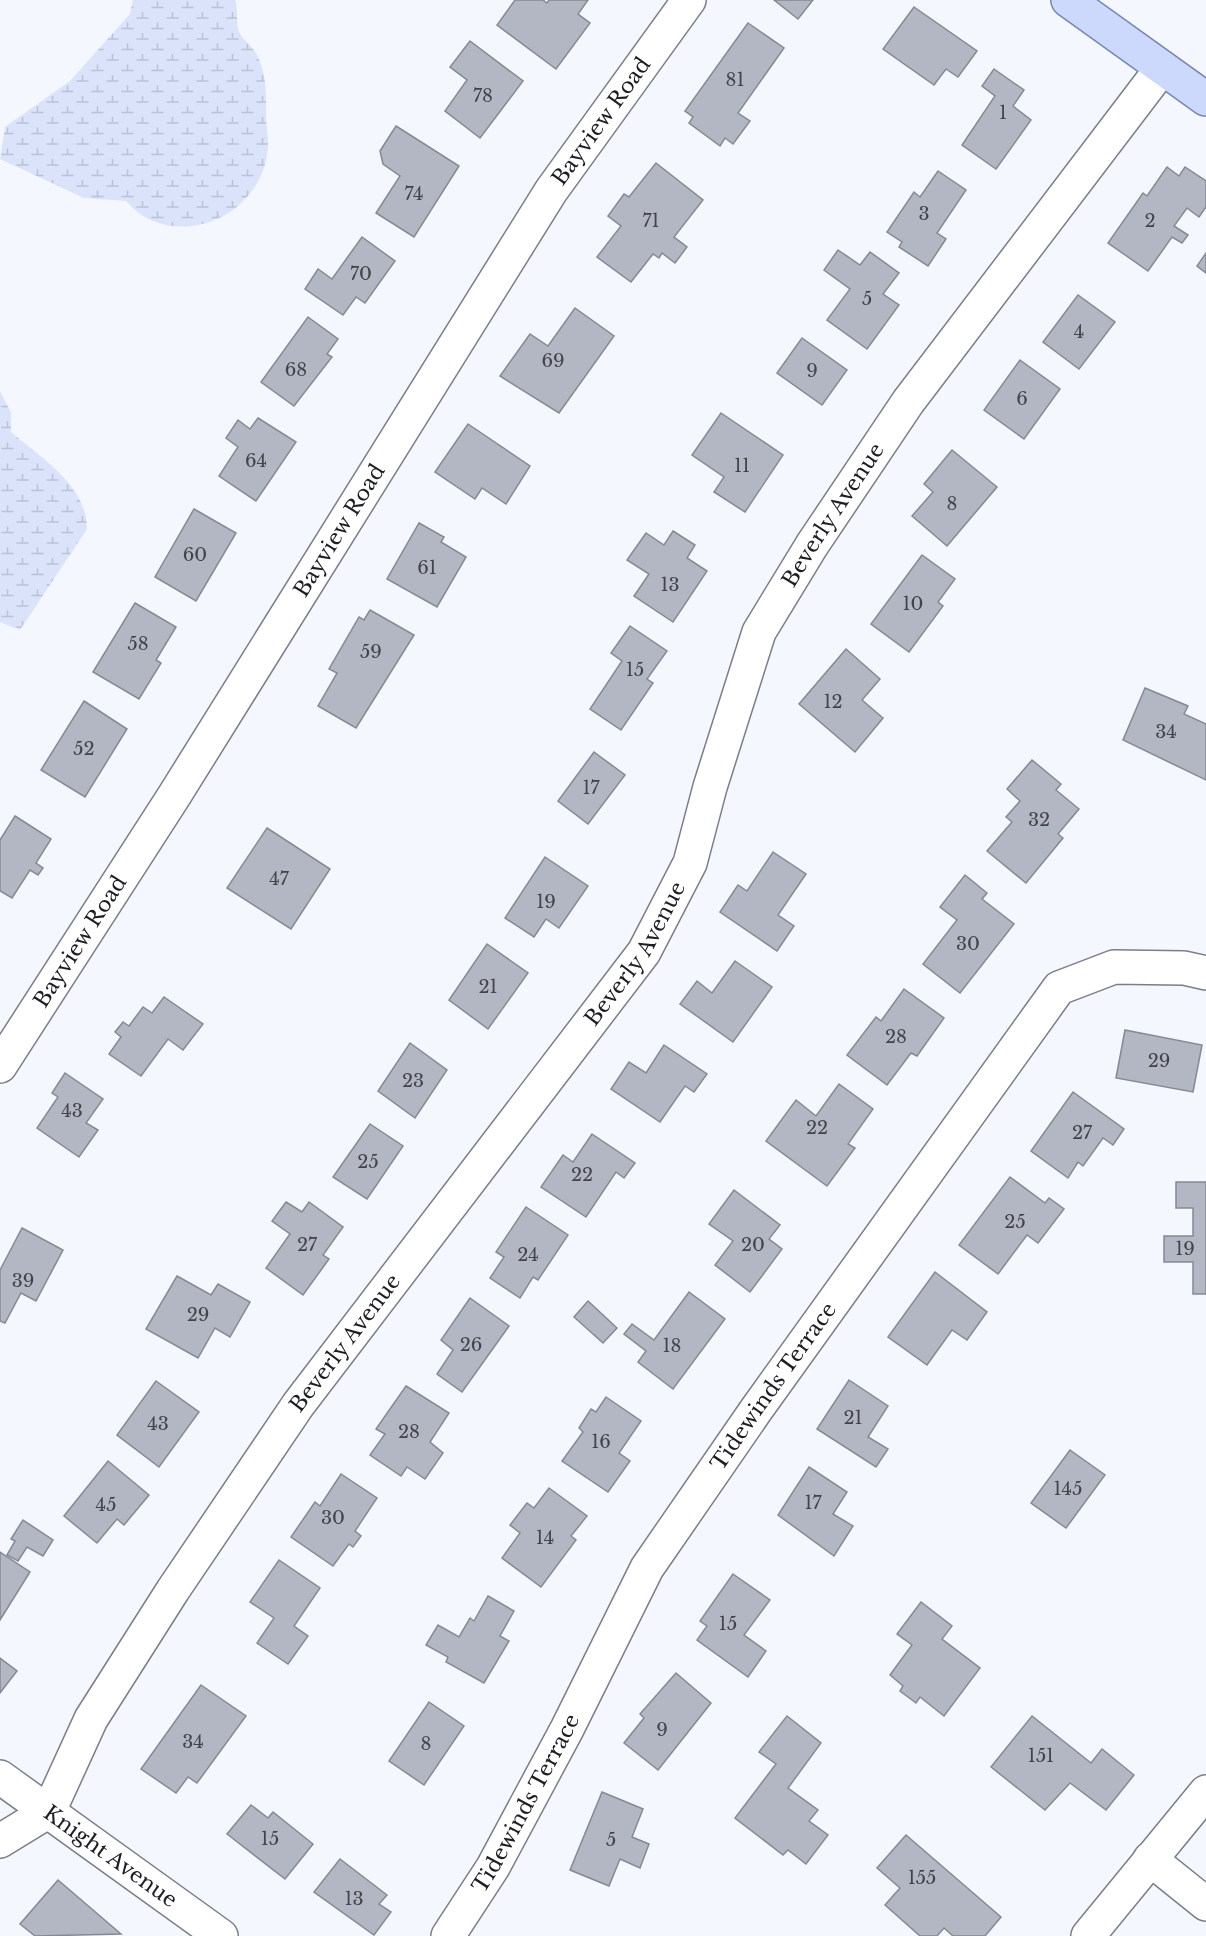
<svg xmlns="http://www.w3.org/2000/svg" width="1206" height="1936" font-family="'Libre Baskerville',serif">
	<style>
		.wetland { fill: url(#wetland-marsh) }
		.building { fill: #b3b7c3; stroke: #858994; stroke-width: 1.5 }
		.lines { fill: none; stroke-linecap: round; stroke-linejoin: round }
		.minor-casing { stroke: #7a7e89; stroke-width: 36 }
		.major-casing { stroke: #7887b0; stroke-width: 36 }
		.minor { stroke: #fff; stroke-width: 33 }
		.major { stroke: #ccd9fd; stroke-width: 33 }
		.labels { text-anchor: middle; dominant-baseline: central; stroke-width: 4.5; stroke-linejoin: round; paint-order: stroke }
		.number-label { font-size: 18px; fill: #42444a }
		.street-label { font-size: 21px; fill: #1c1e22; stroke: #f4f7fe }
	</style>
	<defs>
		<pattern id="wetland-marsh" width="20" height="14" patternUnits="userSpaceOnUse" patternTransform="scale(1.5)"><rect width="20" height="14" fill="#dae3fa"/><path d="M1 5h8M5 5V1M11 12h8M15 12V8" fill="none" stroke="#bac2d6"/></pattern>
	</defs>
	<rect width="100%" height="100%" fill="#f4f7fe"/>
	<g class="wetland">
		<path d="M133 0H235C239 10 235 22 239 32 243 41 254 47 258 57 267 76 266 95 266 115 266 125 268 134 268 143 268 186 233 221 192 226 166 229 142 220 126 201L84 198 0 159 5 127 70 81 130 14Z"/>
		<path d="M0 391 11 413V432C41 458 87 485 87 529L20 630 0 622Z"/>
	</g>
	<g class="building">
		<path d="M515 0H543L547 3 549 0H588L578 14 590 23 556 69 497 25Z"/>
		<path d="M774 0H813L798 19Z"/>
		<path d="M914 7 977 51 958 77 946 69 934 85 883 49Z"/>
		<path d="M748 23 784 48 738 113 750 121 733 144 725 138 720 146 689 123 693 117 685 111Z"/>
		<path d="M470 41 523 81 480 138 445 111 467 80 450 67Z"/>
		<path d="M994 69 1024 90 1013 106 1031 120 996 169 962 145 995 96 982 86Z"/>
		<path d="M396 126 459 166 414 237 376 213 400 176 383 164 380 151Z"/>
		<path d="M656 163 703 200 674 237 687 247 675 263 662 253 659 258 653 254 631 282 597 257 621 226 608 216 624 194 629 197Z"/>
		<path d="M1167 167 1179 176 1185 167 1206 181V207L1199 217 1187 208 1174 226 1188 235 1182 243 1172 237 1148 271 1108 243 1143 193 1147 196Z"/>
		<path d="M938 171 966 190 937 233 946 239 928 266 899 247 902 242 887 232 914 192 920 197Z"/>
		<path d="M362 237 395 261 365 303 356 297 343 315 305 289 318 269 332 279Z"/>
		<path d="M838 250 860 265 870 252 899 273 883 294 899 305 867 349 827 320 850 289 824 270Z"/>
		<path d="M1206 253V273L1197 266Z"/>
		<path d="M1078 295 1115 322 1079 369 1043 342Z"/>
		<path d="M575 308 614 336 559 413 500 376 530 334 548 346Z"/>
		<path d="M308 317 338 339 327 354 332 357 294 406 261 382Z"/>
		<path d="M802 338 847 370 822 405 777 373Z"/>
		<path d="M1020 360 1060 389 1024 439 984 410Z"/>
		<path d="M721 413 783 455 745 512 714 492 724 477 692 455Z"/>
		<path d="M258 418 296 442 256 501 219 476 238 447 226 438 238 420 250 429Z"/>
		<path d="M468 424 530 466 506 504 482 488 475 499 435 472Z"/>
		<path d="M952 450 997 487 947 546 912 516 933 492 924 484Z"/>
		<path d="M194 509 236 533 196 601 155 577Z"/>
		<path d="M419 523 444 537 441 542 466 557 437 607 387 579Z"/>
		<path d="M673 531 695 545 687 558 707 571 673 622 634 596 649 574 627 560 646 533 664 545Z"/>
		<path d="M922 555 955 579 938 602 943 606 909 652 871 624Z"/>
		<path d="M135 603 176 627 156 660 161 663 139 699 93 672Z"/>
		<path d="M370 610 414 635 356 728 318 706 337 673 329 669 359 617 364 620Z"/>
		<path d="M630 626 667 651 647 679 653 683 621 730 590 709 622 661 611 653Z"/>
		<path d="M846 649 880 679 862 700 883 718 855 752 799 704Z"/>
		<path d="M1145 688 1188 706 1184 714 1206 724V780L1123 740Z"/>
		<path d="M84 701 127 729 85 797 41 770Z"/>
		<path d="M594 752 625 775 588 824 558 801Z"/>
		<path d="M1032 760 1061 784 1056 790 1079 809 1058 834 1063 838 1026 883 987 851 1012 822 1006 817 1020 801 1007 789Z"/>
		<path d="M15 816 51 839 36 863 43 868 38 875 30 870 12 898 0 891V840Z"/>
		<path d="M267 828 330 869 291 929 227 888Z"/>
		<path d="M773 852 806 874 778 915 794 926 777 951 720 912 738 885 747 891Z"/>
		<path d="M545 857 588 886 559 928 546 919 534 937 505 918Z"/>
		<path d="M965 875 987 893 982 899 1014 924 960 993 923 964 957 920 940 907Z"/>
		<path d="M487 944 528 973 488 1029 449 1000Z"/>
		<path d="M735 961 772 987 733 1042 680 1004 697 981 712 993Z"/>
		<path d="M904 989 944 1018 917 1056 911 1053 887 1085 847 1055 876 1017 881 1021Z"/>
		<path d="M164 997 203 1024 183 1050 168 1039 141 1076 109 1054 121 1037 115 1032 123 1022 129 1026 143 1007 152 1013Z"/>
		<path d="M1125 1030 1202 1045 1193 1092 1116 1078Z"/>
		<path d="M410 1043 447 1070 415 1118 378 1091Z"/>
		<path d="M664 1045 707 1074 694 1092 685 1086 660 1122 611 1089 629 1062 646 1073Z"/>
		<path d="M65 1073 103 1099 86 1123 98 1130 79 1157 37 1128 58 1097 52 1093Z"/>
		<path d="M839 1084 873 1109 848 1144 855 1148 827 1186 766 1141 796 1100 816 1116Z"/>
		<path d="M1073 1092 1124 1129 1113 1145 1103 1138 1083 1166 1078 1162 1068 1178 1031 1151Z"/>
		<path d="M370 1124 403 1146 367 1199 333 1177Z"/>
		<path d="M592 1134 635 1163 624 1178 616 1172 586 1217 541 1187 563 1155 573 1162Z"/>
		<path d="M1010 1177 1045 1203 1049 1198 1064 1209 1038 1243 1027 1235 998 1274 959 1245Z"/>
		<path d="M1176 1182H1206V1294H1193V1262H1164V1236H1193V1208H1176Z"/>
		<path d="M734 1190 780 1225 769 1239 782 1249 750 1292 715 1265 733 1241 709 1224Z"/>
		<path d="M286 1202 302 1212 309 1202 343 1227 323 1255 329 1259 303 1295 266 1268 290 1234 272 1221Z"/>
		<path d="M526 1207 568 1235 538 1280 533 1277 520 1298 490 1278 504 1257 496 1252Z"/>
		<path d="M22 1228 63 1250 36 1301 21 1293 5 1323 0 1321V1270Z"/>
		<path d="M935 1272 987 1312 967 1340 952 1330 927 1365 888 1337Z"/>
		<path d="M177 1276 211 1295 218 1284 250 1302 230 1337 215 1328 198 1358 146 1329Z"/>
		<path d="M689 1292 725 1319 673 1389 638 1362 646 1351 624 1334 632 1324 654 1340Z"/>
		<path d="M470 1298 509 1326 462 1392 437 1374 453 1350 441 1340Z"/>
		<path d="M588 1301 617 1328 603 1343 574 1317Z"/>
		<path d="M849 1380 888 1406 868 1437 888 1449 876 1467 817 1429Z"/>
		<path d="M156 1381 199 1412 159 1467 117 1435Z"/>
		<path d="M406 1386 449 1413 430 1442 443 1453 425 1479 407 1467 401 1476 370 1455 385 1434 376 1429Z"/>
		<path d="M606 1397 641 1421 619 1453 630 1461 608 1492 562 1461 583 1432 579 1428 591 1409 596 1412Z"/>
		<path d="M1070 1450 1105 1475 1066 1528 1031 1503Z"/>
		<path d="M108 1461 149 1495 124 1525 117 1519 97 1543 64 1516Z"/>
		<path d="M809 1467 847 1492 833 1514 853 1526 834 1556 778 1515Z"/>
		<path d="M341 1474 377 1498 355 1531 361 1536 353 1547 349 1544 333 1566 291 1537 315 1502 320 1506Z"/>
		<path d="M549 1488 587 1516 571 1536 576 1540 541 1587 502 1558 520 1533 510 1525 527 1503 534 1508Z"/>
		<path d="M23 1520 53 1540 43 1556 27 1547 18 1561 7 1555 15 1541 11 1539Z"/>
		<path d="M0 1552 30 1572 0 1620Z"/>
		<path d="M279 1560 320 1588 294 1626 308 1636 288 1664 257 1643 274 1618 250 1602Z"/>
		<path d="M733 1574 770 1600 744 1635 766 1651 748 1677 697 1640 707 1626 700 1621Z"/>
		<path d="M488 1596 514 1611 500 1636 509 1641 484 1683 446 1662 448 1657 426 1645 438 1625 459 1637 470 1618 474 1621Z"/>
		<path d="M921 1602 952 1626 942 1639 980 1668 944 1716 920 1697 916 1703 900 1691 903 1686 890 1675 912 1645 897 1634Z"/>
		<path d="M0 1658 17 1671 0 1693Z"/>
		<path d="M676 1673 711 1703 658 1770 624 1743 644 1718 640 1714Z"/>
		<path d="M201 1685 246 1716 197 1783 188 1777 176 1793 141 1769Z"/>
		<path d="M429 1702 464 1726 424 1785 389 1761Z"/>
		<path d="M787 1716 821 1743 788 1788 818 1810 809 1821 828 1835 806 1864 788 1850 783 1855 735 1818 776 1764 759 1752Z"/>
		<path d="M1032 1716 1091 1763 1102 1749 1134 1775 1106 1810 1070 1783 1045 1810 991 1767Z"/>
		<path d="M602 1792 643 1809 632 1837 649 1844 640 1868 620 1859 609 1886 570 1870Z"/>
		<path d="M251 1805 268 1818 273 1812 313 1844 285 1879 227 1834Z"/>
		<path d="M906 1835 1001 1917 985 1936H953L944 1928 937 1936H920L885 1905 900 1888 877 1868Z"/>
		<path d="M340 1859 387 1895 379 1904 391 1912 374 1935 314 1892Z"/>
		<path d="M58 1880 121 1934 35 1936 20 1924Z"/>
	</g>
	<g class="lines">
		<defs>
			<g id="minor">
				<path id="s1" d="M0 1066 174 796 551 191 689 0"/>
				<path id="s2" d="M0 1777 221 1936"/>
				<path id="s3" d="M49 1811 91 1719 173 1590 298 1405 644 952 690 863 710 787 759 632 812 545 908 402 1162 68"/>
				<path d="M0 1841 49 1811"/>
				<path d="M1150 1859 1206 1904"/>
				<path id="s4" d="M448 1936 493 1867 567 1729 647 1568 756 1410 1059 988 1114 967 1184 968 1206 973"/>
				<path d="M1088 1936 1206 1792"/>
			</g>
			<path id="major" d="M1068 0 1206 99"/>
		</defs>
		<use href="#minor" class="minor-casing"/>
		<use href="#major" class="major-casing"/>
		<use href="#minor" class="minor"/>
		<use href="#major" class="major"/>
	</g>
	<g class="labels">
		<g class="number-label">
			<text x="735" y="80">81</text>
			<text x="483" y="96">78</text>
			<text x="1003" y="113">1</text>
			<text x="414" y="194">74</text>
			<text x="924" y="214">3</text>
			<text x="651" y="221">71</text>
			<text x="1150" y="221">2</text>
			<text x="361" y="274">70</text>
			<text x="867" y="299">5</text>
			<text x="1079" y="332">4</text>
			<text x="553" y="361">69</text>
			<text x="296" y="370">68</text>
			<text x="812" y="371">9</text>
			<text x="1022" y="399">6</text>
			<text x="256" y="461">64</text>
			<text x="742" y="466">11</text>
			<text x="952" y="504">8</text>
			<text x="195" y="555">60</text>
			<text x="427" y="568">61</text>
			<text x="670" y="585">13</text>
			<text x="913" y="604">10</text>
			<text x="138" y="644">58</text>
			<text x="371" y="652">59</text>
			<text x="635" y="670">15</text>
			<text x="833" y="702">12</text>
			<text x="1166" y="732">34</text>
			<text x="84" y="749">52</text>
			<text x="591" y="788">17</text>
			<text x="1039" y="820">32</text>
			<text x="279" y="879">47</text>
			<text x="546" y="902">19</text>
			<text x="968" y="944">30</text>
			<text x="488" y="987">21</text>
			<text x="896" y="1037">28</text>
			<text x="1159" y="1061">29</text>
			<text x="413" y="1081">23</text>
			<text x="72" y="1111">43</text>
			<text x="817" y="1128">22</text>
			<text x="1082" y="1133">27</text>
			<text x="368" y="1162">25</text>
			<text x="582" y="1175">22</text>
			<text x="1015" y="1222">25</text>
			<text x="307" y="1245">27</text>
			<text x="753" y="1245">20</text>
			<text x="1185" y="1249">19</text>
			<text x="528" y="1255">24</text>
			<text x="23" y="1281">39</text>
			<text x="198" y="1315">29</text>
			<text x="471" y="1345">26</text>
			<text x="672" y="1346">18</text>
			<text x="853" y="1418">21</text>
			<text x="158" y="1424">43</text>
			<text x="409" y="1432">28</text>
			<text x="601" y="1442">16</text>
			<text x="1068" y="1489">145</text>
			<text x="813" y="1503">17</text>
			<text x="106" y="1505">45</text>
			<text x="333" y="1518">30</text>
			<text x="545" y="1538">14</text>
			<text x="728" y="1624">15</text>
			<text x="662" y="1730">9</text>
			<text x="193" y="1742">34</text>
			<text x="426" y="1744">8</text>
			<text x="1041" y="1756">151</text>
			<text x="270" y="1839">15</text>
			<text x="611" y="1840">5</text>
			<text x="922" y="1878">155</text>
			<text x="354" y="1899">13</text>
		</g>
		<g class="street-label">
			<text stroke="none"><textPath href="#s1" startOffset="1120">Bayview Road</textPath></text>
			<text stroke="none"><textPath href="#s3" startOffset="1527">Beverly Avenue</textPath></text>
			<text stroke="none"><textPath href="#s1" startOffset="634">Bayview Road</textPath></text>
			<text stroke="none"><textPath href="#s1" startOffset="148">Bayview Road</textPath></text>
			<text stroke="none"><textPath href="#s3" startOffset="1041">Beverly Avenue</textPath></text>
			<text stroke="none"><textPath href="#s3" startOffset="555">Beverly Avenue</textPath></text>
			<text stroke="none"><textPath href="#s4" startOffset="640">Tidewinds Terrace</textPath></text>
			<text stroke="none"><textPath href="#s4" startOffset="154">Tidewinds Terrace</textPath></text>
			<text stroke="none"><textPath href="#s2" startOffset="136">Knight Avenue</textPath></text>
		</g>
	</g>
</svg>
